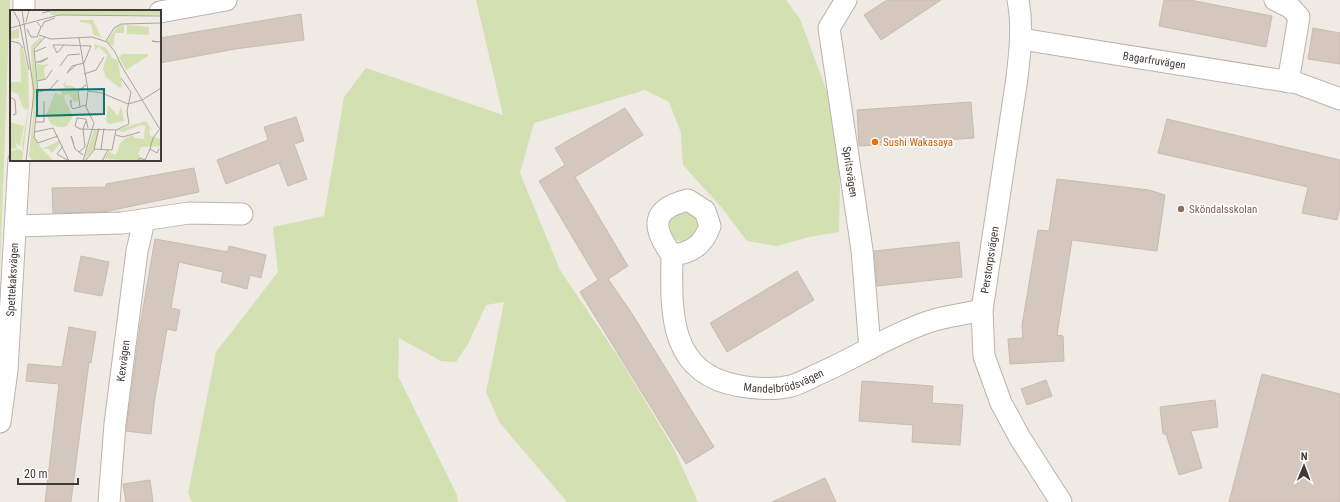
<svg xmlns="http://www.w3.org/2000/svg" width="1340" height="502" font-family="'Roboto Condensed',sans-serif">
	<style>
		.green { fill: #d3e0b1 }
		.building { fill: #d3c7be; stroke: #cabbaf }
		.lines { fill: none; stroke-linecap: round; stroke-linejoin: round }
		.street-casing { stroke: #bdb3ab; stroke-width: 23 }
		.street { stroke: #fff; stroke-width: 21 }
		.food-dot { fill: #e8710a; stroke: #fff; stroke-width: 1.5 }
		.education-dot { fill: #8d6e63; stroke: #fff; stroke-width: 1.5 }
		.labels { text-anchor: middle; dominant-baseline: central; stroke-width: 3.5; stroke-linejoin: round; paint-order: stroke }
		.street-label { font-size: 11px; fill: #413a35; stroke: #fff }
		.food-label { font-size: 11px; fill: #c56008; stroke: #fff; text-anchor: start }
		.education-label { font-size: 11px; fill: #785e54; stroke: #fff; text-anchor: start }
		.inset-road { fill: none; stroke: #aaa49e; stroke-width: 1 }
		.view { fill: #0f766e; fill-opacity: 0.15; stroke: #0f766e; stroke-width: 2 }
		.inset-edge { fill: none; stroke: #413a35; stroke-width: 2 }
	</style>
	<rect width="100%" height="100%" fill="#f0eae4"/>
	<g class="green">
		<path d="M0 0H10L0 269Z"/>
		<path d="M476 0H786L800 19 835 113 840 184 839 232 809 237 777 246 747 241 722 208 683 165 681 133 669 102 645 90 534 123 520 173 560 270 623 364 674 449 698 502H567L500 423 486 392 504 302 486 305 468 344 456 362 441 361 399 338 398 376 457 495 458 502H192L188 493 216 352 278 272 273 227 324 216 344 97 366 68 503 115Z"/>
		<circle cx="684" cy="227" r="15"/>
	</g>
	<g class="building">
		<path d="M887 0H941L881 40 864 15Z"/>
		<path d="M1164 0H1190L1272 16 1266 47 1159 26Z"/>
		<path d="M301 14 304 40 235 49 160 63V38Z"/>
		<path d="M1313 28 1340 33V64L1308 59Z"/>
		<path d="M971 102 974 138 859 146 857 110Z"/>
		<path d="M625 108 643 135 575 177 628 266 608 279 631 312 714 447 686 464 580 292 598 280 539 181 565 165 555 148Z"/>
		<path d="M296 117 304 141 294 144 307 179 288 186 279 163 226 184 217 160 268 140 264 127Z"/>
		<path d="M1167 119 1340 160V207L1337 220 1302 213 1308 187 1158 153Z"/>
		<path d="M194 168 199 192 104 212 53 213 52 188 106 187V184Z"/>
		<path d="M1057 179 1149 190 1165 195 1157 251 1072 240 1057 335 1063 336 1064 361 1010 364 1008 339 1023 338 1022 325 1038 230 1049 231Z"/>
		<path d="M155 239 228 252 229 246 266 255 261 278 250 275 247 289 221 282 223 272 179 262 171 308 180 310 176 331 167 329 154 404 151 434 126 431 140 326Z"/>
		<path d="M959 242 962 277 877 286 874 251Z"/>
		<path d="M81 256 109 262 102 296 74 291Z"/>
		<path d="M797 271 814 300 727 352 710 323Z"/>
		<path d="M69 327 96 332 91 363 89 362 71 502H45L59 384 26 381 28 364 62 367Z"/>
		<path d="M1262 374 1340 394V502H1229Z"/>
		<path d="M1046 380 1052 396 1027 405 1021 389Z"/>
		<path d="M862 381 933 386 932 403 963 405 960 445 912 442 913 425 859 421Z"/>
		<path d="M1215 400 1218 427 1191 431 1202 468 1179 475 1166 434H1163L1160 407Z"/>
		<path d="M825 478 836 502H772Z"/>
		<path d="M150 480 153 502H126L123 484Z"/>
	</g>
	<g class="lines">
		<defs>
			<g id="street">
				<path id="s1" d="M846 0 829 28 862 250 870 349"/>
				<path d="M1018 0C1023 26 1020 52 1017 78L982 310 984 356 1001 403 1020 438 1061 502"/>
				<path d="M1275 0 1290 7 1299 17 1288 82"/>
				<path d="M24 11V0"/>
				<path d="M160 12 226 0"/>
				<path id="s2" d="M1021 39 1297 83 1340 99"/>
				<path d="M16 226 122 223 189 213 242 214"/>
				<path id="s3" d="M672 255C651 227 651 209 688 200L705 211 710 226C703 245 692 253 672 255 671 312 668 374 740 386 757 389 774 390 791 386 799 384 808 379 816 375 854 359 891 334 931 321 947 316 965 314 982 310"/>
				<path id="s4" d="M0 422 7 370 19 160"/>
				<path id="s5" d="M109 502 115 424 137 251 144 221"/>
			</g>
		</defs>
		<use href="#street" class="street-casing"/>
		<use href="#street" class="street"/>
	</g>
	<circle class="food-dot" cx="875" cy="142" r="4"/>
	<circle class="education-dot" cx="1181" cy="209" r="4"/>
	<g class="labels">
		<g class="street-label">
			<text stroke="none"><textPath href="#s2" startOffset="135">Bagarfruvägen</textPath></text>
			<text stroke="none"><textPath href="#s1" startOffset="178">Spritsvägen</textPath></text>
			<text transform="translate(990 260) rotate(-81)">Perstorpsvägen</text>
			<text stroke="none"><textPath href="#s4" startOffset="143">Spettekaksvägen</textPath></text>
			<text stroke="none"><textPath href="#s5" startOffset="142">Kexvägen</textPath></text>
			<text stroke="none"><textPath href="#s3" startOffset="374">Mandelbrödsvägen</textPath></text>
		</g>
		<g class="food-label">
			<text x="883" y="142">Sushi Wakasaya</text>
		</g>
		<g class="education-label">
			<text x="1189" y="209">Sköndalsskolan</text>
		</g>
	</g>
	<g transform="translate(10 10)">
		<rect width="151" height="151" fill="#f0eae4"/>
		<path d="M47 0H151V5H41L40 2ZM70 10H83L91 27 96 28 88 27 83 24 81 14 70 12ZM114 14V23H105L103 37 97 31 107 17ZM117 15 139 17V25L117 24ZM9 19V28L0 29V21ZM30 27 32 29 23 39 27 76 23 125 32 139 50 130 51 132 42 143 39 139H32L44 151H22L19 145 23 107 21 36ZM84 34 96 38 102 48 108 50 112 77 110 78 96 67 93 59 97 45 89 37 85 40ZM10 37 13 38 18 61 19 96 12 151H0V141L9 139 13 142 12 134 18 100 13 98 8 84 0 81V72H11ZM112 44H138V46L116 60 109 47ZM26 53 33 55 39 54 34 58 35 69 28 70ZM56 71 55 75 63 76 67 81 69 91 64 92 59 84 53 86 63 106 56 117H49L42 115 36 105 45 83 52 85 50 79 55 78 53 74ZM98 95 108 106 111 96 114 111 100 114 96 112ZM136 111 141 119H139L140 126 151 129V136L131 137 128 144 133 151 94 149 99 141 104 145 107 143 110 133 116 128 123 125 124 128 134 129 135 116 130 115 114 122 107 121 109 119ZM0 112 14 116 10 136 5 132 7 138 0 139V121L3 122 0 120ZM89 119 85 138 74 150 84 120Z" fill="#d3e0b1"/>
		<path class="inset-road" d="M3 0 9 11 19 60M12 0 24 82 16 151M32 3 44 0M16 12 19 0M32 17 34 12 45 8M0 18 49 5 151 6M17 19 21 27H27L31 17 27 12M29 25 41 29 82 27 97 32 105 42 112 57 151 121M35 27 24 39 28 82 24 127 28 133 48 126M69 28 78 80 76 97 84 113 73 151M0 31 9 33 13 38M96 31 104 18 111 14 151 13M147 32 142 31 151 32M43 35H54L47 43ZM54 35 81 36 74 53 62 56 57 63 66 55M24 42 36 37M25 52H32L38 48 28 52M50 56 58 45 70 44M74 64 86 60 94 47M27 71 36 69 42 60M78 81 92 83 118 94 132 90 151 78M28 82 40 79 48 70M0 87 5 90 6 104 3 105M60 93 61 90V96L63 99 76 95M70 97 68 81 76 75M26 112H34V91M78 118 76 109 67 108 65 116 70 119 106 120 119 114 117 101 121 82 111 68M24 122 43 118 59 151M106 125 113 127 130 122M64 134 61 126 65 139 73 145M53 136 47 144 59 151M84 139 89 118M91 139 94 118M140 139 143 128 149 120M69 142 75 137 73 119 76 111M75 151 85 139 102 140 106 120M92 151 98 140M127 151 130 148 135 150 140 139 147 143 149 139"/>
		<path class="view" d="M94 79V104L27 106V80Z"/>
		<rect width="151" height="151" class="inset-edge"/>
	</g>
	<g transform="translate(1304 466) rotate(1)" stroke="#ffffff" stroke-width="3" paint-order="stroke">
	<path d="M0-3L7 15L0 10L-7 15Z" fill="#413a35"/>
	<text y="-6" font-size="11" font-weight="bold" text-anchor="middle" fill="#413a35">N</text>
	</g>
	<path d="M18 478v6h60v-6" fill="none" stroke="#413a35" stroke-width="2"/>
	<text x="24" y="478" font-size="12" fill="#413a35" stroke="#ffffff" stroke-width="3" paint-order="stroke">20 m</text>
</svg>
